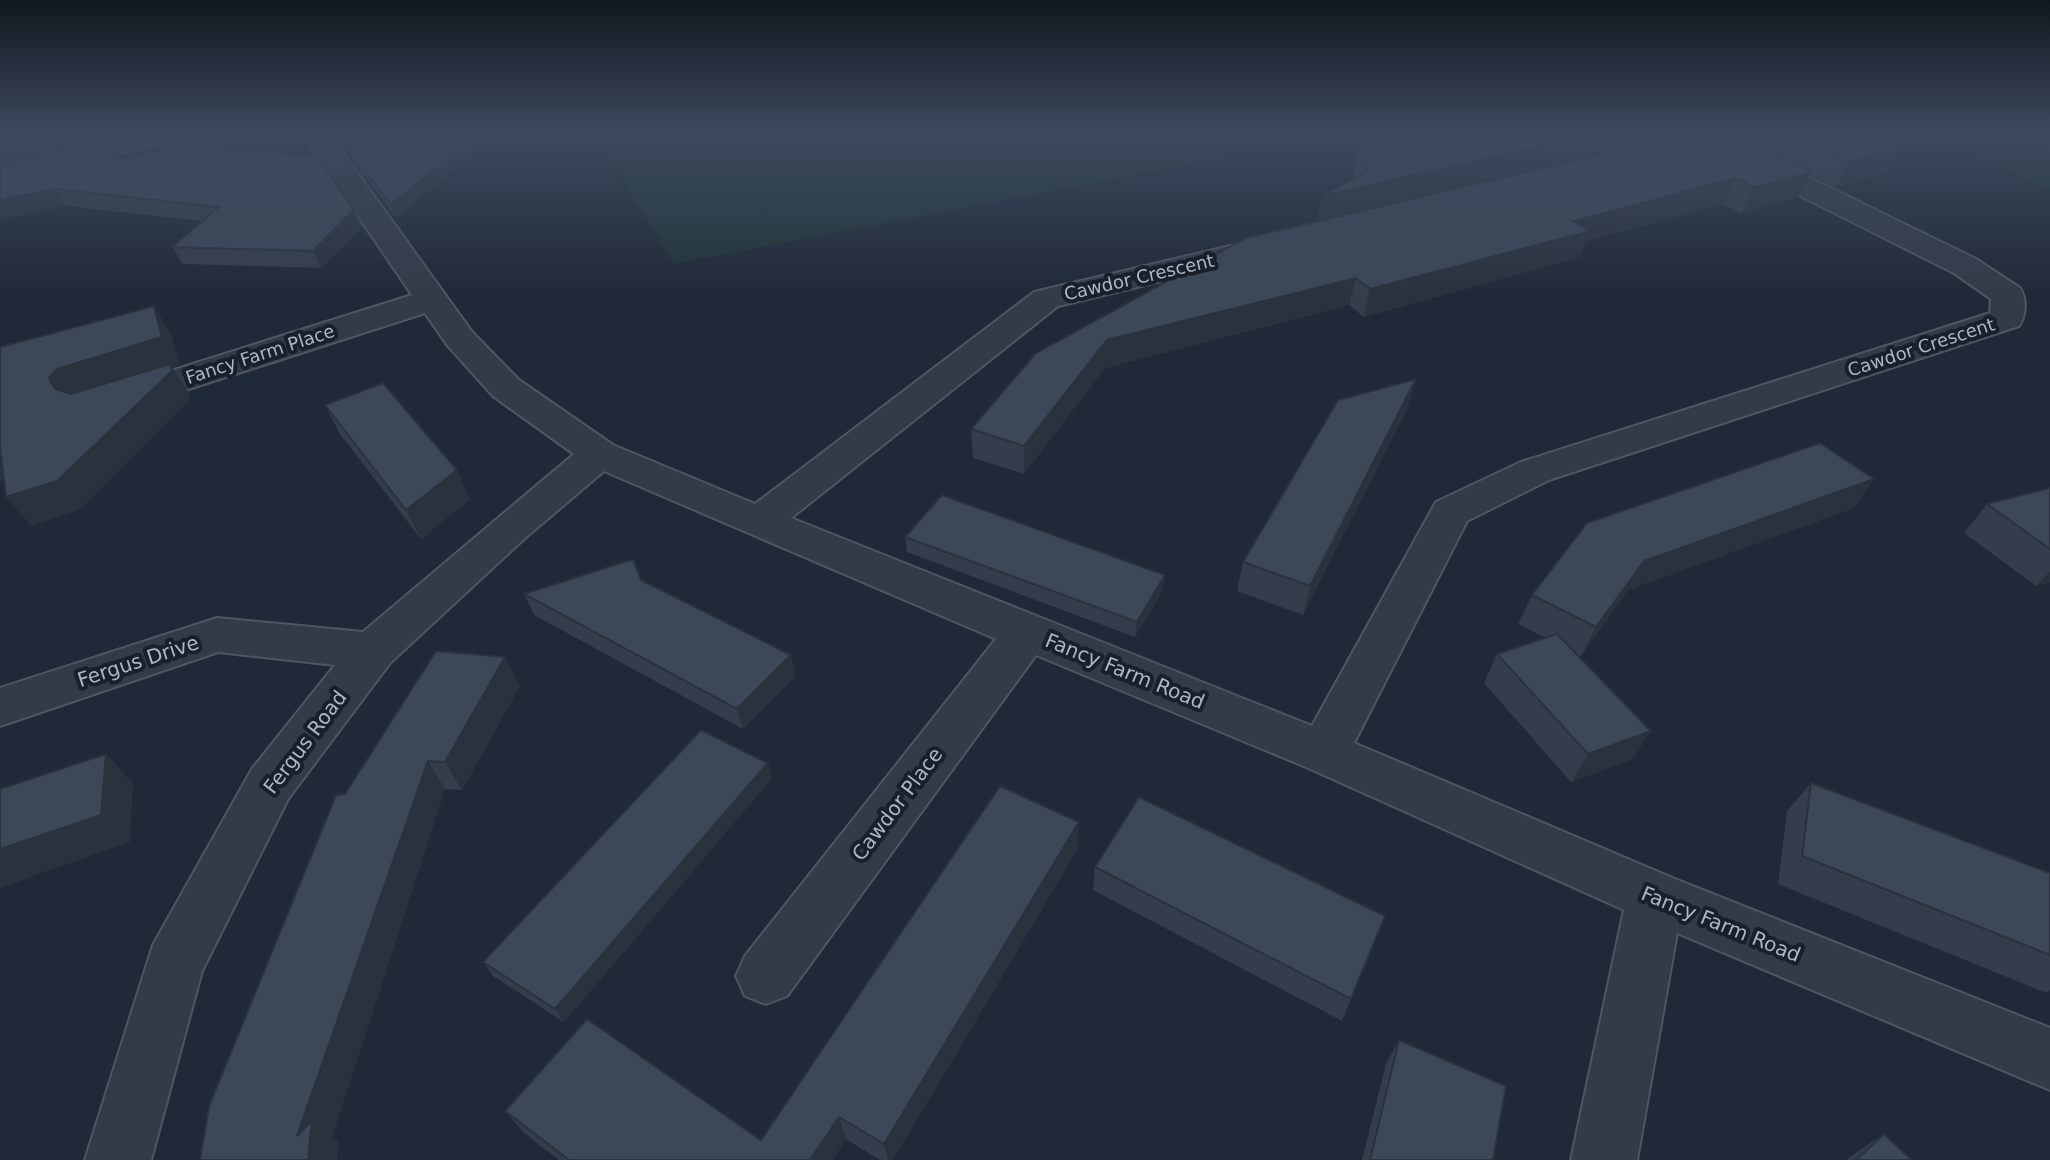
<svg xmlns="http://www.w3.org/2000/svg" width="2050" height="1160" font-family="'DejaVu Sans',sans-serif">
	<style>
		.green { fill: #223538 }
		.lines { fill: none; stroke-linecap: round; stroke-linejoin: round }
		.minor-casing { stroke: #4e5662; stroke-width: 4 }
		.minor { fill: #333b47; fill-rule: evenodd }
		.wall { fill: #343d4b }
		.shaded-wall { fill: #2a323d }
		.building { fill: #3c4757; stroke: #2a323d; stroke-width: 2 }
		.labels { text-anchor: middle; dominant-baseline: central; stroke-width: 8; stroke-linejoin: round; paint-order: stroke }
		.far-street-label { font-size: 18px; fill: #adb6c4; stroke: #19202c }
		.street-label { font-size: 20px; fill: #adb6c4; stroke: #19202c }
	</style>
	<rect width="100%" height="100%" fill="#202937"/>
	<g class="green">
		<path d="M593 132H1358L674 264Z"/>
		<path d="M1927 132H2050V191Z"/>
	</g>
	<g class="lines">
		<defs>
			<g id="minor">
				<path d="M140 132H186L182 138 0 184V167Z"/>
				<path d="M301 132H328L472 332 519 380 613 445 755 504 1034 292 1260 239 1271 241 1276 248 1271 255 1058 306 791 518 1312 726 1436 502 1521 462 1990 313 1991 299 1954 273 1739 165 1735 159 1739 153 1749 151 1759 153 1976 259 2020 288C2027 299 2026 316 2019 326L1549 480 1467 521 1354 743 1675 879 2050 1028V1090L1677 933 1637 1160H1571L1624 910 1306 767 1036 655 787 996 766 1004 745 996 736 976 745 956 996 639 604 471 525 538 390 663 288 799 202 971 151 1160H85L153 945 252 769 335 665 218 652 0 726V688L217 618 363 632 574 454 493 396 448 346 425 313 136 406 123 409 110 406 105 398 110 390 412 295Z"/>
			</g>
		</defs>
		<use href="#minor" class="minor-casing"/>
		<use href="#minor" class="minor"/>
	</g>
	<g class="wall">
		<path d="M368 132 396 218 354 162 348 149Z"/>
		<path d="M1434 132H1870L1903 147 1889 172 1836 187 1810 174 1798 197 1741 213 1724 204 1586 241 1580 257 1364 317 1349 305 1105 368 1024 474 973 458 971 429 1317 221 1322 196 1354 178 1353 174 1358 149Z"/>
		<path d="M118 159 354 210 362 227 321 268 183 264 172 247 202 221 66 206 0 167Z"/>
		<path d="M1416 379 1408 407 1303 615 1237 591 1243 562Z"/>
		<path d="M325 405 470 499 421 539 340 434Z"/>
		<path d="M2050 488V582L2036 586 1964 533 1987 504Z"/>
		<path d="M1854 508 1628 590 1581 656 1575 653 1633 759 1571 782 1484 683 1497 654 1546 638 1518 624 1532 595Z"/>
		<path d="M905 537 1163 590 1135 637 907 552Z"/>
		<path d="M524 594 796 676 743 729 534 615Z"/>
		<path d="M520 686 462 790 445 789 332 1137 339 1142 200 1160 345 794Z"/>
		<path d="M772 778 564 1022 493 976 483 962Z"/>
		<path d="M1811 783 2050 873V990L2046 993 1778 884 1787 811Z"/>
		<path d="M1079 822 1077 850 893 1160H880L846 1139 832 1160H559L524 1133 505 1111 761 1140Z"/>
		<path d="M1095 867 1351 999 1342 1021 1093 890Z"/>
		<path d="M1399 1040 1493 1160H1362L1386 1064Z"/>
		<path d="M1884 1134 1912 1160H1847L1851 1156Z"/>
	</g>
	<g class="shaded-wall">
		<path d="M12 132H103L106 138 1 164 0 162V135Z"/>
		<path d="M481 132H501L396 218 391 204Z"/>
		<path d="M1601 132H1667L1664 140 1316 222 1322 196Z"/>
		<path d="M1903 147 1889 172 1836 187 1849 162Z"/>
		<path d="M1811 172 1798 197 1741 213 1754 187Z"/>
		<path d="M1736 178 1724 204 1586 241 1580 257 1364 317 1370 289 1574 221Z"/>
		<path d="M55 189 66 206 0 220V200Z"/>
		<path d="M354 210 362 227 321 268 313 251Z"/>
		<path d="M1356 278 1349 305 1105 368 1024 474V446L1107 340Z"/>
		<path d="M154 306 171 334 180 365 172 367 188 392 190 400 80 510 31 526 6 497 77 397 55 389 49 378 57 369Z"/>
		<path d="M1416 379 1408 407 1303 615 1310 586Z"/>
		<path d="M0 447 24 475 0 482Z"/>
		<path d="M457 470 470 499 421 539 406 510Z"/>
		<path d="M1874 479 1854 508 1628 590 1581 656 1596 627 1644 561Z"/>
		<path d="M2050 571V582L2036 586Z"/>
		<path d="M1165 575 1163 590 1135 637 1137 622Z"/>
		<path d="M791 655 796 676 743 729 737 709Z"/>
		<path d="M505 657 520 686 462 790 445 762Z"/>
		<path d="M1651 731 1633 759 1571 782 1588 754Z"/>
		<path d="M106 754 133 783 130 842 0 888V849Z"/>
		<path d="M428 761 445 789 332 1137 339 1142 337 1160H308L297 1136Z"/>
		<path d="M768 763 772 778 564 1022 555 1009Z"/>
		<path d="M1079 822 1077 850 893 1160H888L884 1144Z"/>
		<path d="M839 1117 846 1139 832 1160H810Z"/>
	</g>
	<g class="building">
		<path d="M368 132H481L391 204 348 149Z"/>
		<path d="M1434 132H1601L1322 196 1367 171 1358 149Z"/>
		<path d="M1787 132H1870L1903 147 1849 162Z"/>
		<path d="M1711 136 1753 144 1811 172 1754 187 1736 178 1574 221 1590 231 1370 289 1356 278 1107 340 1024 446 971 429 1036 353 1246 238 1675 137Z"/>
		<path d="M107 141 117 159 161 150 172 143 318 157 354 210 313 251 172 247 219 207 55 189 0 200V167Z"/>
		<path d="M154 306 162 337 57 369 49 378 55 389 71 394 170 364 172 371 57 481 6 497 0 447V347Z"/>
		<path d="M1416 379 1310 586 1243 562 1338 400Z"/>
		<path d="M383 383 457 470 406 510 325 405Z"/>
		<path d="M1820 443 1874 479 1644 561 1596 627 1532 595 1587 523Z"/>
		<path d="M2050 488V549L1987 504Z"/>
		<path d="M942 495 1165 575 1137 622 905 537Z"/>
		<path d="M633 559 641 580 791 655 737 709 524 594Z"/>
		<path d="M1557 634 1651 731 1588 754 1497 654Z"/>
		<path d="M436 651 505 657 445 762 428 761 297 1136 312 1120 308 1160H200L209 1106 336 795 345 794Z"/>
		<path d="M701 730 768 763 555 1009 483 962Z"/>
		<path d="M106 754 101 815 0 849V789Z"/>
		<path d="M1811 783 2050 873V955L1802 856Z"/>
		<path d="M1000 786 1079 822 884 1144 839 1117 810 1160H569L505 1111 587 1019 761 1140Z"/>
		<path d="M1139 797 1385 916 1351 999 1095 867Z"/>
		<path d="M1399 1040 1506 1086 1493 1160H1370Z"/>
		<path d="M1884 1134 1912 1160H1856Z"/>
	</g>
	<linearGradient id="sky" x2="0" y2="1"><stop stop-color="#12171e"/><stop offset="0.45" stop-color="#3c495e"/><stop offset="1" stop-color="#3c495e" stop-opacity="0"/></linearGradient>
	<rect width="2050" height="295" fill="url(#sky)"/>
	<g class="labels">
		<g class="far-street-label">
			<text transform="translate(1139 277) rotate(-13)">Cawdor Crescent</text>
			<text transform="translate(1921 347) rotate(-18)">Cawdor Crescent</text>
			<text transform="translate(260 354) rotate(-18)">Fancy Farm Place</text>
		</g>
		<g class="street-label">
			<text transform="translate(138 661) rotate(-18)">Fergus Drive</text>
			<text transform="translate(1125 671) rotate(22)">Fancy Farm Road</text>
			<text transform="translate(305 742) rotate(-53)">Fergus Road</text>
			<text transform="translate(897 804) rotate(-53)">Cawdor Place</text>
			<text transform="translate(1721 924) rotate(22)">Fancy Farm Road</text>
		</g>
	</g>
</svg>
